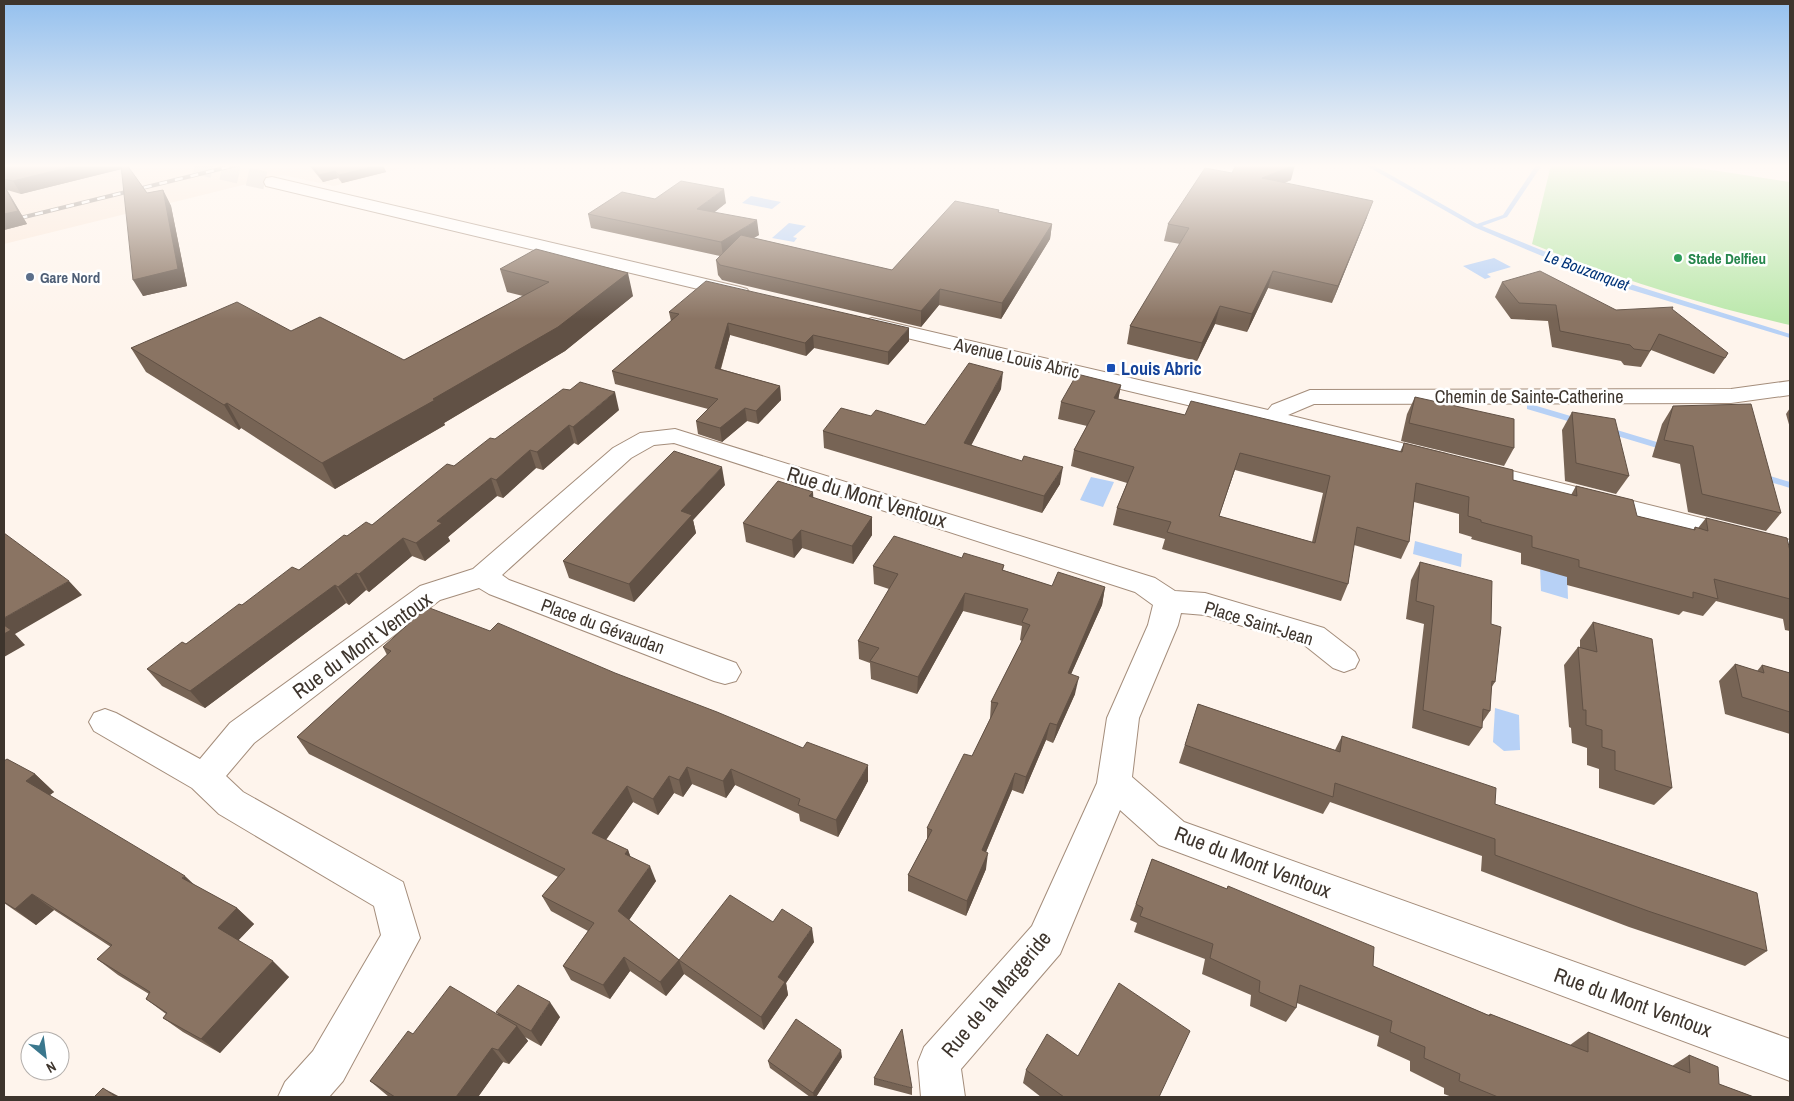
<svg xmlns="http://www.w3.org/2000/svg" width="1794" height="1101" font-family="'Archivo Narrow',sans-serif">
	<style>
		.built { fill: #fae7d8 }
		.green { fill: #bbe8ac }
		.water { fill: #b7d1f6 }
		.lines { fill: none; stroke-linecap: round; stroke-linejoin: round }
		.stream { fill: #b7d1f6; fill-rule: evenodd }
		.street-tunnel { stroke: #d8cec6; stroke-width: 18; stroke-dasharray: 18 9; stroke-linecap: butt }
		.street-casing { stroke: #a48d7b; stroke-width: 2 }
		.street { fill: #fff; fill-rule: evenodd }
		.rail-casing { stroke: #867c74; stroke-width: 4 }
		.rail { stroke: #fff; stroke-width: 2.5; stroke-dasharray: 8; stroke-linecap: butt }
		.wall { fill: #776455; fill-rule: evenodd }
		.shaded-wall { fill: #615145 }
		.building { fill: #8a7463; stroke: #615145; fill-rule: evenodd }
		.leisure-dot { fill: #2e9e5b; stroke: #fff; stroke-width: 2 }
		.service-dot { fill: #5c6f8a; stroke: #fff; stroke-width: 2 }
		.transit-dot { fill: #1a4fb4; stroke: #fff; stroke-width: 2 }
		.labels { text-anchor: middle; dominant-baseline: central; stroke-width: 5; stroke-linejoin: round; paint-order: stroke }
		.far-leisure-label { font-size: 15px; font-weight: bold; fill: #27864d; stroke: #fff; text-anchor: start }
		.far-service-label { font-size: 15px; font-weight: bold; fill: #4e5e75; stroke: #fff; text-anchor: start }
		.far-water-label { font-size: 16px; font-style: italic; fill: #003378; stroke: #fff }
		.street-label { font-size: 18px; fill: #3e352d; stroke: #fff }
		.transit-label { font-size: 18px; font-weight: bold; fill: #164399; stroke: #fff; text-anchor: start }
		.near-street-label { font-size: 21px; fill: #3e352d; stroke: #fff }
	</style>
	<rect width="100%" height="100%" fill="#fef4ec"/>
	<path class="built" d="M4 165H414L334 186 283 175 4 244Z"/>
	<path class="green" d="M1551 165H1679L1790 182V325C1702 305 1616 278 1532 244Z"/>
	<g class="water">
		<path d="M751 196 781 202 772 209 742 203Z"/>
		<path d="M789 223 806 226 793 237 797 238 794 242 772 238Z"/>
		<path d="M1494 258 1511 267 1487 274 1491 277 1485 279 1463 266Z"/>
		<path d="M1091 477 1114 482 1103 507 1080 500Z"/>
		<path d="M1415 541 1462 554 1461 567 1413 554Z"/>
		<path d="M1540 567 1567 568 1568 599 1541 591Z"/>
		<path d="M1495 708 1519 715 1520 750 1504 751 1493 742Z"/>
	</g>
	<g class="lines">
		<g class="stream">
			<path d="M1365 165H1373L1477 224 1503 215 1536 165H1542L1507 217 1482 226 1608 277 1790 334V338L1602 281 1523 248 1474 227Z"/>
			<path d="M1530 404 1584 420 1585 422 1581 425 1527 409V405Z"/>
			<path d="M1607 427 1670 446 1671 448 1667 451 1604 432 1603 430Z"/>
			<path d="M1760 473 1790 482V488L1757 478 1755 476Z"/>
		</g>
		<path class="street-tunnel" d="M195 165 272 182"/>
		<defs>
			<g id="street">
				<path d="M272 177 740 287 747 289 750 293 747 297 740 299 266 186 264 182 266 178Z"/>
				<path d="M872 318 1268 410 1272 405 1310 390 1731 389 1790 381V395L1731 403 1314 404 1288 415 1446 454 1449 460 1446 466 1437 468 1271 425 865 328 862 324 865 320Z"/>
				<path d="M675 429 1155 578 1175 591 1205 593 1324 628 1355 652 1359 660 1355 668 1344 672 1333 668 1303 644 1205 615 1181 613 1178 625 1139 718 1132 777 1184 822 1790 1039V1081L1159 845 1120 810 1060 954 961 1069 965 1097H921L918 1062 924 1047 1032 926 1097 783 1107 718 1148 625 1153 605 1135 592 674 443 654 445 631 458 502 575 509 580 736 663 741 672 736 681 725 684 714 681 489 594 479 588 440 600 254 743 226 776 243 792 403 882 420 938 343 1081 329 1097H278L285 1082 313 1051 381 935 374 906 219 814 192 788 94 731 89 722 94 713 105 709 116 713 200 759 230 723 420 586 473 569 613 448 640 433Z"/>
				<path d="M1476 462 1790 540V558L1467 476 1463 470 1467 464Z"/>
			</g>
		</defs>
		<use href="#street" class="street-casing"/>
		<use href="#street" class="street"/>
		<defs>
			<path id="rail" d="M4 222 236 165"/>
		</defs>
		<use href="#rail" class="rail-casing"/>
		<use href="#rail" class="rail"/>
	</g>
	<g class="wall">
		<path d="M4 165H127L147 193 163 190 171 206 187 286 143 296 121 169 21 194 7 190 27 224 4 230Z"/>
		<path d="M309 165H383L386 172 342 183 338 178 323 182Z"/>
		<path d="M1232 173 1291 180 1284 183 1367 217 1332 303 1268 288 1247 332 1215 324 1197 361 1127 344 1130 326 1180 244 1164 241 1168 224Z"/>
		<path d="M655 199 726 203 714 212 759 235 753 238 892 270 999 210V212L1052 224 1050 239 1001 319 939 305 921 327 722 280 718 275 716 260 720 256 591 228 588 214Z"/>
		<path d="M500 269 633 296 565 351 444 423 445 425 335 489 241 428 239 430 146 372 131 348 291 331 404 360 523 296 507 292Z"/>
		<path d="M1502 282 1616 310 1672 309 1725 358 1714 374 1651 350 1641 367 1624 365 1621 361 1552 347 1548 321 1511 319 1495 297Z"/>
		<path d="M669 312 909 341 888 365 814 348 806 356 730 335 721 369 780 386 781 400 758 424 747 421 722 442 698 434 696 421 708 409 615 384 612 371 671 321Z"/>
		<path d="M1121 385 1118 399 1185 415 1400 452 1404 443 1513 480 1571 495 1576 486 1637 516 1693 530 1695 527 1698 528 1706 518 1790 551V633V631L1785 630 1783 619 1716 601 1703 616 1683 611 1679 615 1567 585V577L1521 564V553L1471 539 1472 537 1459 533V514L1414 502 1409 542 1401 559 1354 545 1348 584 1341 601 1162 549 1165 539 1113 525 1117 508 1127 483 1071 466 1074 450 1087 426 1058 419 1061 402ZM1235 470 1323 493 1312 542 1219 516Z"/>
		<path d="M1001 389 971 445 1060 484 1042 513 824 448 823 431 925 425Z"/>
		<path d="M1415 397 1514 448 1504 466 1401 441 1407 414Z"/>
		<path d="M1673 406 1781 513 1766 531 1688 512 1680 464 1652 457 1662 424Z"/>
		<path d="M1790 408V428L1786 414Z"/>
		<path d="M619 410 578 445 574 443 543 470 536 468 503 498 497 496 448 537 450 541 425 561 412 556 369 592 366 590 349 605 346 603 205 708 162 686 147 669 186 644 242 605 299 570 347 536 372 525 454 466 495 439Z"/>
		<path d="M1572 412 1629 476 1616 494 1565 481 1562 430Z"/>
		<path d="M725 485 693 520 696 533 634 602 569 578 563 561Z"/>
		<path d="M813 498 872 517V535L853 564 802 548 794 558 746 542 743 523Z"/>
		<path d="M962 558 1004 565 1003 570 1052 586 1105 587 1102 605 1071 674 1075 694 1053 743 1046 740 1023 794 1012 790 986 852V869L966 916 908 891V875L927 839V828L972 756 990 719 991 702 1022 641 1020 640 1022 626 963 611 917 694 871 679 870 663 859 659 858 641 889 589 874 584 873 566Z"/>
		<path d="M1420 562 1491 624 1495 682 1491 688 1490 711 1482 723V728L1469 746 1412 728 1424 624 1406 619 1411 580Z"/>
		<path d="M1593 622 1672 788 1654 805 1599 788V769L1587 765V748L1572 743 1571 728 1569 727 1564 665 1578 647H1580V640Z"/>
		<path d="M383 647 868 781 838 837 800 821 799 814 735 785 726 798 692 784 683 797 674 793 658 815 633 802 606 840 628 850 630 856 656 881 629 920 679 960 773 922 814 942 786 983 788 995 764 1030 684 974 666 996 630 971 610 999 571 980 563 966 588 931 551 911 542 896 558 877 309 754 297 737 387 655Z"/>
		<path d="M1735 664 1757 671 1762 665 1790 673V734L1725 714 1719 681Z"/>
		<path d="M1198 704 1335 750 1342 736 1495 804 1767 951 1745 966 1629 927 1481 871 1482 856 1330 802 1323 814 1179 763Z"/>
		<path d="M4 761 35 774 54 792 49 795 194 885 237 908 254 924 238 940 289 977 220 1053 183 1032 163 1018 166 1014 146 999 149 994 118 975 97 959 111 947 54 910 36 925 4 903Z"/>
		<path d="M1152 859 1227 889 1228 886 1373 966 1488 1015 1490 1014 1570 1045 1588 1032 1672 1066 1689 1055 1719 1084 1754 1097H1452L1444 1094V1088L1410 1071V1061L1377 1046 1379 1036 1297 1003 1296 1008 1286 1022 1250 1006 1251 995 1202 974 1205 959 1134 932 1137 923 1130 920Z"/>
		<path d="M496 1012 560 1017 541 1046 525 1037 528 1041 509 1064 503 1062 478 1097H389L370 1081 413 1034 498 1014Z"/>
		<path d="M1078 1056 1159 1097H1041L1023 1083 1026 1070Z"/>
		<path d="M842 1057 816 1097H810L770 1068 768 1061Z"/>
		<path d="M874 1078 912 1088V1095L874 1085Z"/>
	</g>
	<g class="shaded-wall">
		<path d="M78 165H124L126 168 21 194 13 181Z"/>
		<path d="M380 165H383L386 172 342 183 339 175Z"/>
		<path d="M1294 165H1295L1291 180 1258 194 1262 178Z"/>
		<path d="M335 171 338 178 323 182 319 175Z"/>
		<path d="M4 185 7 190 27 224 4 230Z"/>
		<path d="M724 189 726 203 700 224 697 209Z"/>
		<path d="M163 190 171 206 187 286 143 296 133 280Z"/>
		<path d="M1373 201 1367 217 1332 303 1338 286Z"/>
		<path d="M757 220 759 235 723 256 721 242Z"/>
		<path d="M1052 224 1050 239 1001 319 1002 303Z"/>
		<path d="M1273 271 1268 288 1247 332 1252 314Z"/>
		<path d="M628 273 633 296 565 351 444 423 445 425 335 489 322 463 433 399Z"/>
		<path d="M940 289 939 305 921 327V311Z"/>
		<path d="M1220 306 1215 324 1197 361 1202 343Z"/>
		<path d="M728 323 730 335 717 381 715 368Z"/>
		<path d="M909 328V341L888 365V352Z"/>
		<path d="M813 335 814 348 806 356 805 343Z"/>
		<path d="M1003 372 1001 389 963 461 964 443Z"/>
		<path d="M1121 385 1118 401 1114 398Z"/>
		<path d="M780 386 781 400 758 424 756 411Z"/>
		<path d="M615 392 619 410 578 445 573 427Z"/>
		<path d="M227 403 241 428 239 430 224 405Z"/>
		<path d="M745 408 747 421 722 442 720 428Z"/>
		<path d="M569 425 574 443 543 470 537 452Z"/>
		<path d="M530 450 536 468 503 498 496 480Z"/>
		<path d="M722 467 725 485 693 520 696 533 634 602 629 584 681 511Z"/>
		<path d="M1063 467 1060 484 1042 513 1044 496Z"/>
		<path d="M491 478 497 496 448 537 450 541 425 561 416 543 437 521Z"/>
		<path d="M813 492 814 510 809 496Z"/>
		<path d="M872 517V535L853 564 852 546Z"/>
		<path d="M801 530 802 548 794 558 792 540Z"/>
		<path d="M403 538 412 556 369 592 359 574Z"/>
		<path d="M356 573 366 590 349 605 338 587Z"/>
		<path d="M69 581 82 595 15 634 25 645 4 657V618Z"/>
		<path d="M335 585 346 603 205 708 190 691Z"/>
		<path d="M1105 587 1102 605 1064 690 1068 673Z"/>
		<path d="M965 593 963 611 917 694 918 677Z"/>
		<path d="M1079 677 1075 694 1053 743 1057 725Z"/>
		<path d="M1050 723 1046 740 1023 794 1026 777Z"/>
		<path d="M868 765V781L838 837 836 820Z"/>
		<path d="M687 767 692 784 683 797 679 780Z"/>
		<path d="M731 769 735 785 726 798 723 781Z"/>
		<path d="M1015 773 1012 790 980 866 982 850Z"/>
		<path d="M35 774 54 792 45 799 26 781Z"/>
		<path d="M669 776 674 793 658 815 653 799Z"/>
		<path d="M627 786 633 802 599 849 592 833Z"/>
		<path d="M628 850 634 866 625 854Z"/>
		<path d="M988 853 986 869 966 916 967 901Z"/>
		<path d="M650 866 656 881 625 926 618 911Z"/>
		<path d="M185 876 202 892 182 878Z"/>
		<path d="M32 894 54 910 36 925 15 909Z"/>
		<path d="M237 908 254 924 235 944 218 928Z"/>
		<path d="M812 928 814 942 786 983 788 995 764 1030 761 1017 778 977Z"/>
		<path d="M624 957 630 971 610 999 603 985Z"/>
		<path d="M679 960 684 974 666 996 660 982Z"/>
		<path d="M273 961 289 977 220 1053 201 1039Z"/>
		<path d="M550 1002 560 1017 541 1046 531 1031Z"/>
		<path d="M517 1026 528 1041 509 1064 498 1050Z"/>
		<path d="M492 1048 503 1062 478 1097H456Z"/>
		<path d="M841 1050 842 1057 816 1097H814L813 1093Z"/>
		<path d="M103 1088 120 1097H116Z"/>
	</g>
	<g class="building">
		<path d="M4 165H78L13 181 4 179Z"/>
		<path d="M121 165H127L147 193 163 190 178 269 133 280Z"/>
		<path d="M312 165H380L339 175 335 171 319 175Z"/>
		<path d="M1236 165H1294L1262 178 1373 201 1338 286 1273 271 1252 314 1220 306 1202 343 1130 326 1189 228 1168 224 1205 168 1232 173Z"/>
		<path d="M681 181 724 189 697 209 757 220 721 242 588 214 622 192 655 199Z"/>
		<path d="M4 186 18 211 4 214Z"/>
		<path d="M955 201 999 210 998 212 1052 224 1002 303 940 289 921 311 720 265 716 260 741 235 892 270Z"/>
		<path d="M536 249 628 273 558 327 433 399 435 400 322 463 227 403 224 405 131 348 237 302 291 331 320 317 404 360 549 282 500 269Z"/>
		<path d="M1540 271 1616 310 1673 307 1672 309 1728 353 1725 358 1659 334 1650 351 1634 349 1630 345 1560 331 1556 305 1519 303 1502 282Z"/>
		<path d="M706 281 909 328 888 352 813 335 805 343 728 323 715 368 780 386 756 411 745 408 720 428 696 421 718 399 612 371 679 314 669 312Z"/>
		<path d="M969 363 1003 372 964 443 1022 461 1024 456 1063 467 1044 496 823 431 841 408 871 416 876 410 925 425Z"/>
		<path d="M1077 374 1121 385 1114 398 1185 415 1191 401 1402 452 1404 443 1513 470V480L1577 496 1576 486 1633 500 1637 516 1695 530V527L1708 531 1706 518 1787 538 1790 551V599L1714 579 1718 599 1693 592V598L1579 567V560L1532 547V536L1481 522V520L1468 516 1469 497 1416 483 1409 542 1357 527 1348 584 1167 532 1171 522 1117 508 1134 467 1074 450 1095 411 1061 402ZM1240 453 1330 476 1315 543 1219 516Z"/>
		<path d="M580 382 615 392 573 427 569 425 537 452 530 450 496 480 491 478 437 521 442 523 416 543 403 538 359 574 356 573 338 587 335 585 190 691 147 669 182 642 186 644 239 604 242 605 292 567 299 570 344 535 347 536 366 522 372 525 447 464 454 466 490 438 495 439 563 389 570 390Z"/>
		<path d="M1415 397 1514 419V448L1409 423Z"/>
		<path d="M1751 404 1781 513 1702 494 1693 446 1664 440 1673 406Z"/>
		<path d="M1572 412 1615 419 1629 476 1576 463Z"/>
		<path d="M674 451 722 467 681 511 692 515 629 584 563 561Z"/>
		<path d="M778 481 813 492 809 496 872 517 852 546 801 530 792 540 743 523Z"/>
		<path d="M4 533 69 581 4 618Z"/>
		<path d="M894 536 962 558 964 553 1004 565 1002 570 1052 586 1058 572 1105 587 1068 673 1079 677 1057 725 1050 723 1026 777 1015 773 982 850 988 853 967 901 908 875 932 830 927 828 964 754 972 756 998 703 991 702 1030 625 1022 622 1028 609 965 593 918 677 870 661 879 648 858 641 898 574 873 566Z"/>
		<path d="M1420 562 1492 581 1491 624 1501 627 1495 682 1492 681 1490 711 1483 709 1482 728 1423 710 1434 606 1416 601Z"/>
		<path d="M427 607 490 631 498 623 615 673 717 712 803 748 807 742 868 765 836 820 798 805 800 799 731 769 723 781 687 767 679 780 669 776 653 799 627 786 592 833 628 850 625 854 650 866 618 911 679 960 660 982 624 957 603 985 563 966 594 923 542 896 565 869 297 737 391 651 383 647Z"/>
		<path d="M1593 622 1652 639 1672 788 1615 770V751L1602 747V730L1586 725V710H1583L1578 647 1597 652Z"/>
		<path d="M4 625 11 630 4 634Z"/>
		<path d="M1735 664 1764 673 1762 665 1790 673V712L1742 697Z"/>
		<path d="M1198 704 1340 752 1342 736 1496 788 1495 804 1757 893 1767 951 1648 911 1495 855V839L1335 783 1333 797 1185 745Z"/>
		<path d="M7 759 35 774 26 781 185 876 182 878 237 908 218 928 273 961 201 1039 163 1018 167 1013 146 999 150 992 97 959 112 945 32 894 15 909 4 902V761Z"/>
		<path d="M1152 859 1227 889 1228 886 1374 947 1373 966 1490 1016V1014L1588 1052V1032L1690 1073 1689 1055 1718 1067 1719 1084 1754 1097H1498L1459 1081 1460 1074 1424 1058 1425 1047 1390 1032 1392 1021 1300 985 1296 1008 1259 992 1260 981 1210 958 1213 944 1140 916 1143 908 1136 904Z"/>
		<path d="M730 895 773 922 782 909 812 928 778 977 785 982 761 1017 679 960Z"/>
		<path d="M1119 983 1190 1031 1159 1097H1064L1026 1070 1047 1034 1078 1056Z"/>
		<path d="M518 985 550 1002 531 1031 496 1012Z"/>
		<path d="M450 986 517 1026 498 1050 492 1048 456 1097H395L370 1081 408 1031 413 1034Z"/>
		<path d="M796 1019 841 1050 813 1093 768 1061Z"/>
		<path d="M902 1029 912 1088 874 1078Z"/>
		<path d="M103 1088 116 1097H94Z"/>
	</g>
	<linearGradient id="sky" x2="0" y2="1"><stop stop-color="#94c0ee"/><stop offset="0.52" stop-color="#fffaf6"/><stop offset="1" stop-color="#fffaf6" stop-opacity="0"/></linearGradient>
	<rect width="1794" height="319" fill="url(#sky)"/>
	<circle class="leisure-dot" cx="1678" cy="258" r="5"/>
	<circle class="service-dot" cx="30" cy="277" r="5"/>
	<rect class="transit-dot" x="1106" y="363" width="10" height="10" rx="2.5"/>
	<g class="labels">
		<g class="far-leisure-label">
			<text x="1688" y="258">Stade Delfieu</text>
		</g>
		<g class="far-service-label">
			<text x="40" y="277">Gare Nord</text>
		</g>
		<g class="far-water-label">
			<text transform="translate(1587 270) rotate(20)">Le Bouzanquet</text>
		</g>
		<g class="street-label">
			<text transform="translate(1017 358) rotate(13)">Avenue Louis Abric</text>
			<text x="1529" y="396">Chemin de Sainte-Catherine</text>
			<text transform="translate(1259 623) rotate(17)">Place Saint-Jean</text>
			<text transform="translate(603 626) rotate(20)">Place du Gévaudan</text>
		</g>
		<g class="transit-label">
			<text x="1121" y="368">Louis Abric</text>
		</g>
		<g class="near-street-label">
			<text transform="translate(867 497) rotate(17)">Rue du Mont Ventoux</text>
			<text transform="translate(362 645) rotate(-36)">Rue du Mont Ventoux</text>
			<text transform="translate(1253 862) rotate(21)">Rue du Mont Ventoux</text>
			<text transform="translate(996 994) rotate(-50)">Rue de la Margeride</text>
			<text transform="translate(1633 1002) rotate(20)">Rue du Mont Ventoux</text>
		</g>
	</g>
	<rect width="1794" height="1101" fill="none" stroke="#3e352d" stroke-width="10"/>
	<g transform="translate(45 1056) rotate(151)"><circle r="24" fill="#ffffff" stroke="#b2aeab"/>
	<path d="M0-4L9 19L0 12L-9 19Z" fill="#3a778d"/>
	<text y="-8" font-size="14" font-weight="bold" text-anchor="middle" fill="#3e352d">N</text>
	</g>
</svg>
